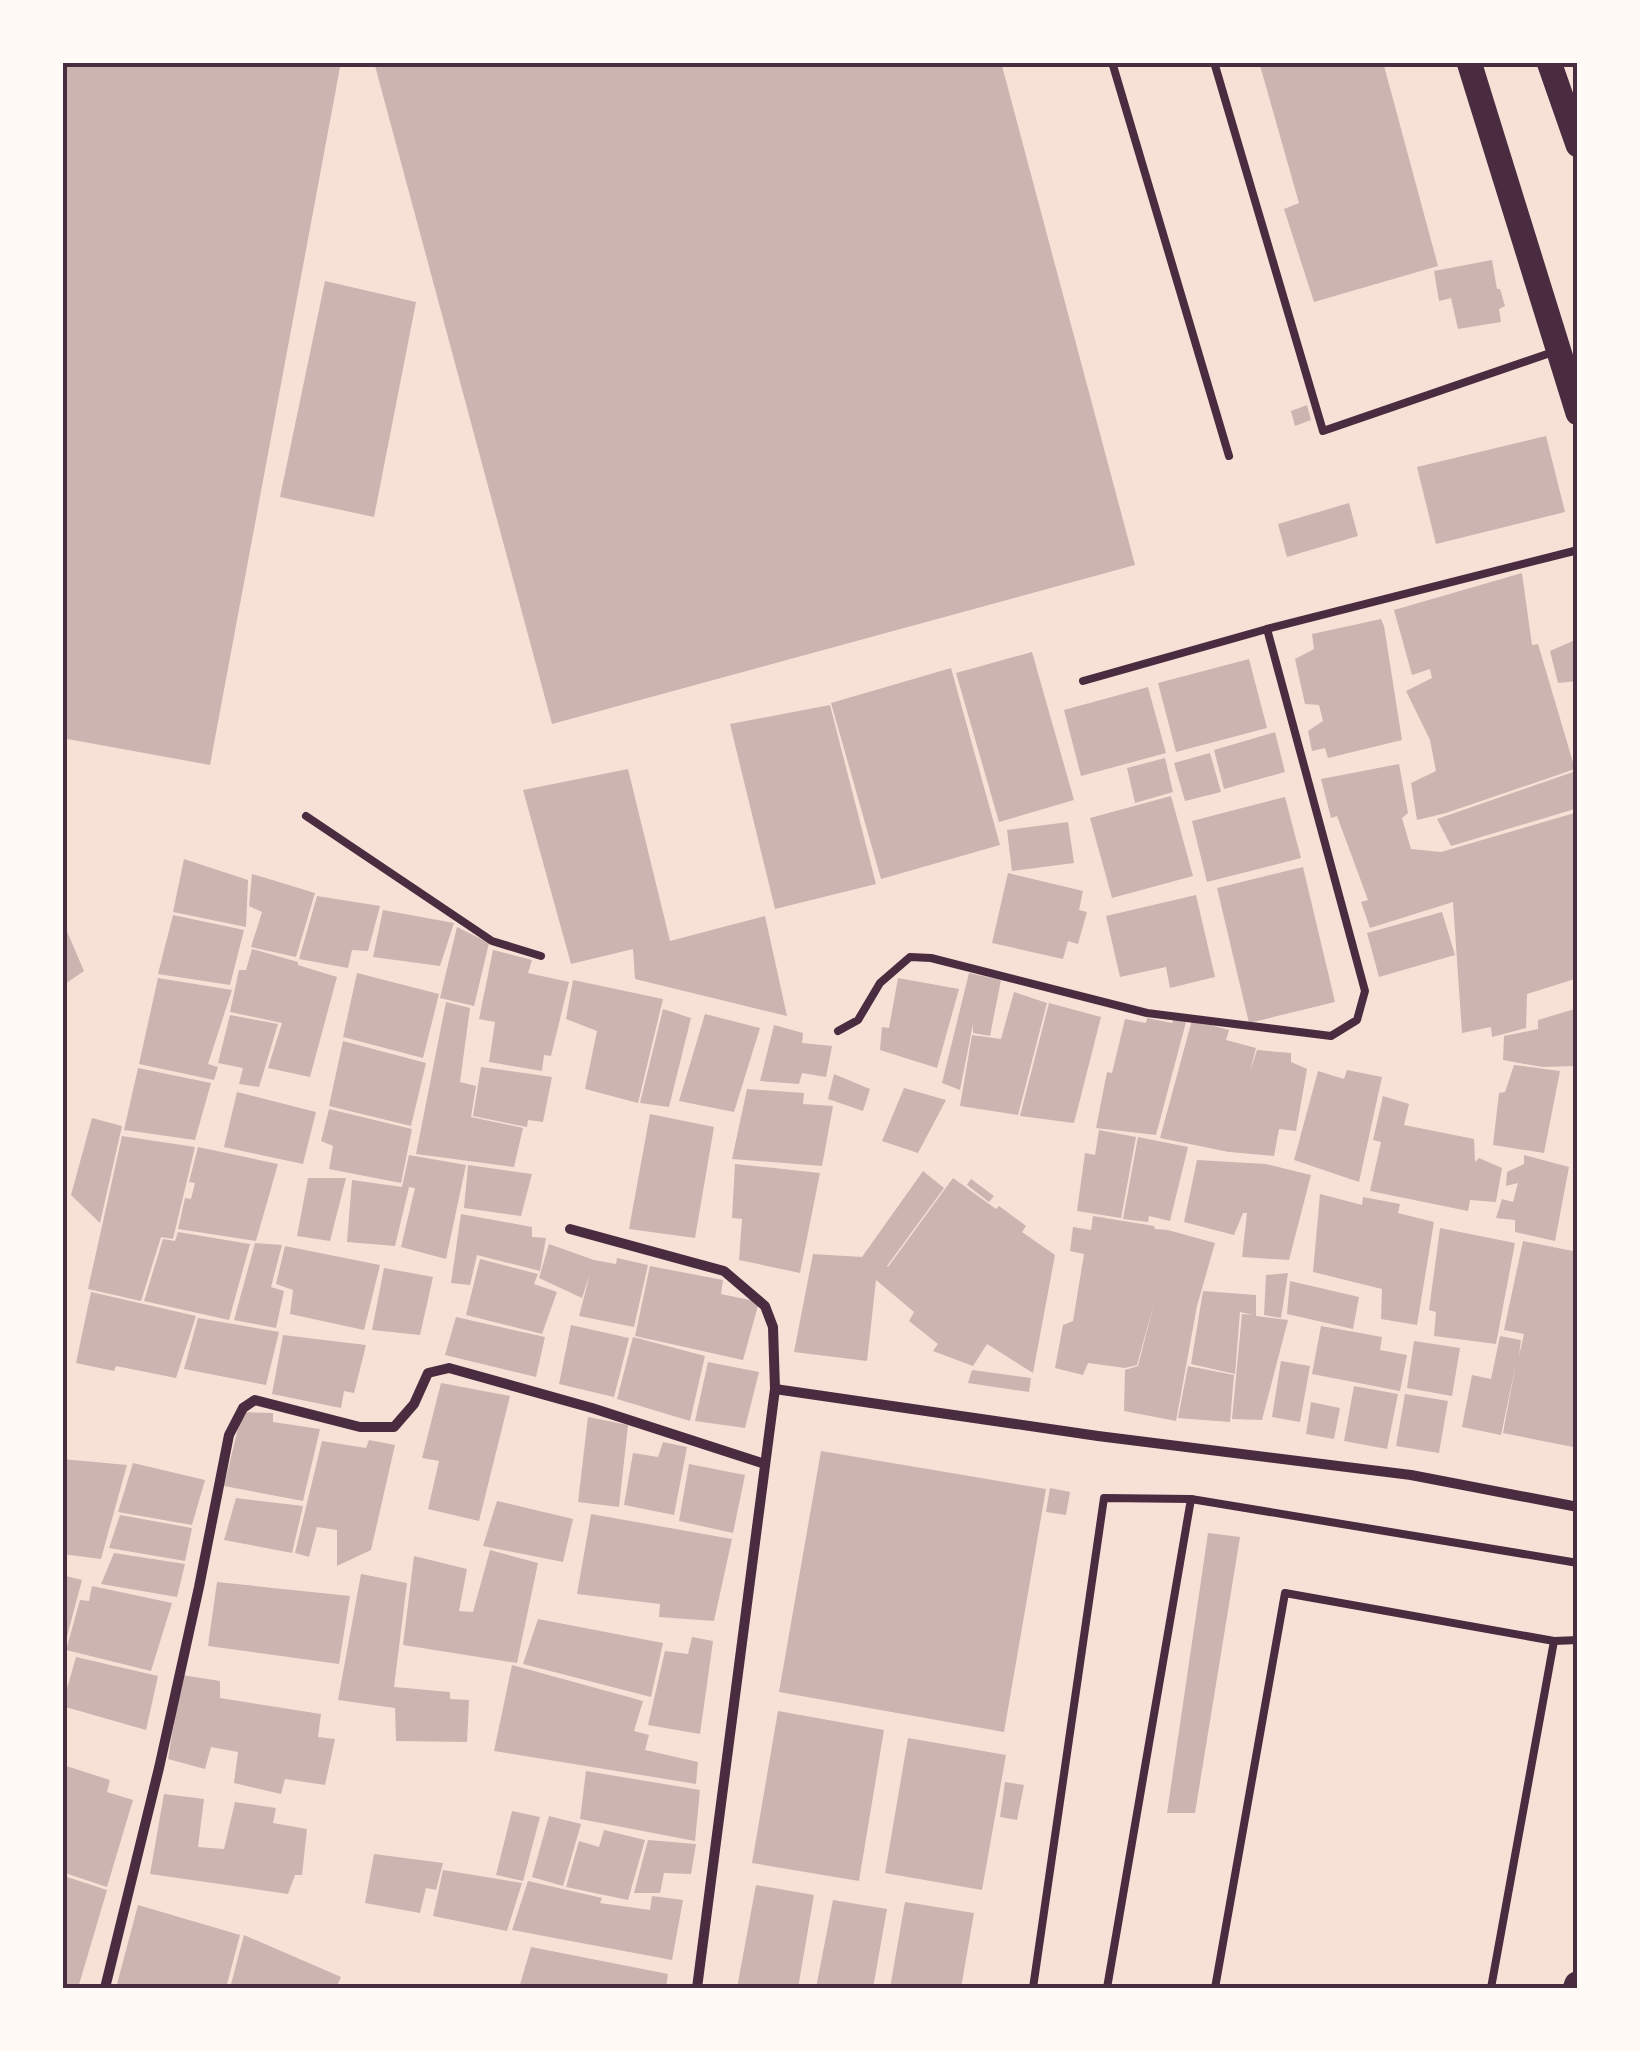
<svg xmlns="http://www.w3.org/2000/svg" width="1640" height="2051" font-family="'Source Sans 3',sans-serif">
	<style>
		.building { fill: #ccb4b1 }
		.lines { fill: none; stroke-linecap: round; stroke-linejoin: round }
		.service { stroke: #4a2c40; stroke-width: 8 }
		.minor { stroke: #4a2c40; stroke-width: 10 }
		.primary { stroke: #4a2c40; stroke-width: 25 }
		.trunk { stroke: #4a2c40; stroke-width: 28 }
		.neatline { fill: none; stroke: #4a2c40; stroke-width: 4 }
	</style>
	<rect width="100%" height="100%" fill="#f7e1d7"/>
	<g class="building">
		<path d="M62 62H341L210 765 62 738Z"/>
		<path d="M374 62H1001L1135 565 552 724Z"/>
		<path d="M1259 62H1383L1438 266 1314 302 1284 209 1299 203Z"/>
		<path d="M1492 260 1497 289H1500L1505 306 1499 309 1501 322 1458 329 1451 298 1439 301 1434 271Z"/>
		<path d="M325 281 416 302 374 517 280 497Z"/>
		<path d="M1307 405 1311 420 1295 426 1291 411Z"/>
		<path d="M1546 436 1565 512 1436 544 1417 467Z"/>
		<path d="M1349 503 1358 536 1287 557 1278 524Z"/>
		<path d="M1522 573 1532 645 1538 644 1575 769 1446 813 1417 820 1411 783 1436 771 1430 740 1406 691 1432 678 1430 669 1412 675 1394 610Z"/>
		<path d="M1381 619 1384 626 1402 740 1328 758 1325 748 1312 751 1308 731 1323 721 1319 705 1305 704 1295 659 1314 649 1312 634Z"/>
		<path d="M1575 640 1578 681 1558 683 1550 651Z"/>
		<path d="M1032 652 1074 800 999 822 956 673Z"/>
		<path d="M1249 659 1267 728 1176 752 1158 683Z"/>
		<path d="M951 668 1000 845 881 879 831 703Z"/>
		<path d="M1148 687 1166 753 1081 776 1064 710Z"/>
		<path d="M830 705 876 884 775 909 730 724Z"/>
		<path d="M1275 732 1285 772 1224 789 1214 750Z"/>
		<path d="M1210 753 1221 792 1185 801 1174 763Z"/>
		<path d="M1165 758 1173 792 1135 803 1127 768Z"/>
		<path d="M1399 764 1408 813 1402 818 1411 849 1441 852 1578 812V978L1527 994 1526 1028 1492 1037 1491 1027 1462 1033 1453 902 1370 928 1361 902 1368 900 1337 816 1331 818 1321 779Z"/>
		<path d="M628 769 670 941 765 916 787 1016 635 979 633 949 571 964 523 790Z"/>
		<path d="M1576 771 1578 808 1451 846 1437 819Z"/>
		<path d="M1171 796 1193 876 1112 898 1090 818Z"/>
		<path d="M1285 797 1301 858 1207 882 1192 821Z"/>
		<path d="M1068 822 1074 863 1012 871 1007 830Z"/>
		<path d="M184 859 248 880 246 927 173 912Z"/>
		<path d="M1303 867 1335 1002 1249 1023 1217 888Z"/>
		<path d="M1008 873 1083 891 1079 910 1087 912 1078 944 1068 941 1063 959 992 943Z"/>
		<path d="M252 874 315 893 296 957 251 947 262 912 249 906Z"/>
		<path d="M1196 895 1215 977 1170 988 1166 967 1120 977 1106 916Z"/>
		<path d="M317 896 380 906 368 951 352 950 348 968 299 959Z"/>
		<path d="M383 910 454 923 440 966 373 957Z"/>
		<path d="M1442 912 1455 955 1379 977 1367 933Z"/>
		<path d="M173 915 244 930 230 985 158 974Z"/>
		<path d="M457 927 489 943 474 1006 440 998Z"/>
		<path d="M62 928 66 929 84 971 62 986Z"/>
		<path d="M252 949 298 962V965L337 977 310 1077 268 1068 282 1023 230 1012 239 970H246Z"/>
		<path d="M493 950 532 960 528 973 569 982 551 1056 544 1055 542 1071 489 1062 495 1022 479 1019Z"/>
		<path d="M357 973 439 994 423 1058 343 1037Z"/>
		<path d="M969 973 1001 980 990 1036 973 1033V1024L960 1090 942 1083Z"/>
		<path d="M158 978 232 990 208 1064 218 1067 214 1080 139 1064Z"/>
		<path d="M898 978 959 989 937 1068 880 1050 882 1027 889 1028Z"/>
		<path d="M573 980 663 999 638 1103 585 1089 597 1031 566 1019Z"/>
		<path d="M1014 992 1047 1003 1018 1115 960 1106 972 1035 1001 1039Z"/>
		<path d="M446 1002 470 1008 460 1082 476 1086 471 1117 523 1128 514 1167 416 1154Z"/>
		<path d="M1049 1003 1101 1017 1074 1123 1020 1116Z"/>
		<path d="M1578 1008V1066L1542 1067 1503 1060 1504 1036 1538 1029V1020Z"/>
		<path d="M663 1009 691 1018 669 1107 640 1103Z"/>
		<path d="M705 1014 760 1028 734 1112 679 1101Z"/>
		<path d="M230 1015 278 1024 259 1087 239 1084 243 1068 218 1063Z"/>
		<path d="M1147 1018 1172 1023 1174 1019 1186 1022 1156 1135 1096 1128 1107 1072 1112 1073 1125 1019 1146 1023Z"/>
		<path d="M1192 1020 1229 1030 1226 1040 1256 1048 1250 1071 1257 1050 1291 1053V1062L1307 1069 1296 1131 1279 1129 1274 1156 1229 1152 1160 1138Z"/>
		<path d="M774 1025 803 1033 802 1043 832 1046 826 1077 802 1073 799 1084 760 1081Z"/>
		<path d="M343 1041 426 1063 411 1126 329 1106Z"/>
		<path d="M1514 1065 1560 1071 1544 1153 1493 1145 1499 1093 1505 1092Z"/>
		<path d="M481 1067 552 1077 543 1122 528 1120 527 1127 473 1116Z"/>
		<path d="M138 1068 211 1083 195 1140 124 1130Z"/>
		<path d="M1347 1070 1382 1077 1359 1182 1294 1160 1318 1071 1344 1079Z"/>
		<path d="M834 1074 870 1089 863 1111 828 1099Z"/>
		<path d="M904 1088 946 1100 918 1153 882 1141Z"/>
		<path d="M747 1089 804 1093 803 1104 833 1106 822 1166 732 1159Z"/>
		<path d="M237 1092 316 1112 303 1164 224 1147Z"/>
		<path d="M1383 1096 1409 1104 1404 1125 1474 1139 1475 1162 1479 1158 1502 1168 1496 1202 1470 1200 1468 1211 1370 1191 1381 1142 1373 1140Z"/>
		<path d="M329 1109 412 1129 401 1183 329 1169 333 1146 321 1141Z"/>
		<path d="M650 1114 714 1127 695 1238 629 1229Z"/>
		<path d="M92 1118 122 1126 100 1223 71 1195Z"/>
		<path d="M1099 1130 1136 1137 1121 1218 1077 1211 1085 1153 1095 1155Z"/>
		<path d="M122 1136 195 1147 173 1239 161 1237 141 1301 88 1289Z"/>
		<path d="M1138 1137 1188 1147 1170 1221 1149 1216 1148 1222 1123 1219Z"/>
		<path d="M198 1147 278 1164 256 1241 178 1229 185 1198 191 1199 195 1183 189 1182Z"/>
		<path d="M409 1155 466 1165 446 1259 401 1247 415 1188 409 1187 395 1246 347 1242 352 1180 402 1187Z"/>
		<path d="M1524 1155 1569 1167 1555 1241 1515 1232V1220L1496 1218 1502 1199 1513 1202 1518 1183 1506 1186 1507 1172 1524 1164Z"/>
		<path d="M1197 1160 1266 1164 1311 1175 1289 1260 1242 1257 1247 1213H1243L1234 1235 1184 1222Z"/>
		<path d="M735 1164 820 1173 800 1273 739 1260 742 1219 732 1218Z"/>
		<path d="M468 1165 532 1174 521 1216 464 1208Z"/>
		<path d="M923 1171 944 1188 887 1266 888 1267 953 1178 996 1209 999 1206 1026 1226 1022 1232 1055 1255 1033 1373 987 1344 973 1366 933 1351 938 1344 909 1321 914 1312 876 1280 867 1361 794 1352 813 1254 862 1257Z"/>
		<path d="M308 1178H346L330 1241 297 1236Z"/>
		<path d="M971 1179 994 1196 989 1202 967 1185Z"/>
		<path d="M1320 1194 1362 1205 1363 1197 1400 1204 1398 1213 1434 1222 1417 1325 1381 1319 1382 1289 1313 1272Z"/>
		<path d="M461 1214 532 1227V1237L546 1238 540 1271 477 1255 470 1285 451 1283Z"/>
		<path d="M1093 1216 1154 1226 1155 1229 1168 1230 1215 1243 1197 1306 1176 1421 1124 1411 1125 1370 1138 1366 1155 1299 1137 1365 1125 1368 1088 1363 1083 1375 1055 1368 1063 1325 1073 1321 1084 1254 1070 1251 1073 1227 1091 1230Z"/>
		<path d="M1440 1228 1515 1243 1496 1344 1434 1336 1436 1312 1429 1310Z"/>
		<path d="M178 1232 250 1244 229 1320 144 1301 163 1239 175 1241Z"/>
		<path d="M1523 1241 1578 1252V1448L1503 1433 1516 1363 1501 1435 1462 1427 1472 1375 1491 1379 1500 1336 1521 1340 1519 1356 1524 1334 1504 1330Z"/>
		<path d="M255 1243 282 1245 271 1287 284 1291 276 1328 234 1320Z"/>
		<path d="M549 1244 594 1260 616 1264 617 1258 648 1265 634 1327 579 1316 590 1274 582 1298 539 1278Z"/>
		<path d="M285 1246 380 1265 364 1330 290 1314 293 1290 276 1284Z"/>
		<path d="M480 1259 538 1274 534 1284 557 1292 542 1334 466 1315Z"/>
		<path d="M650 1266 723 1280 721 1294 759 1302 743 1360 635 1336Z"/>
		<path d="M384 1268 433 1277 420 1335 372 1330Z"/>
		<path d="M1288 1273 1281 1318 1264 1315 1266 1275Z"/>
		<path d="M1290 1281 1359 1297 1353 1329 1287 1314Z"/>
		<path d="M1203 1291 1256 1295V1316L1288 1320 1262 1420 1232 1419 1242 1314 1253 1315 1240 1312 1235 1374 1191 1364Z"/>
		<path d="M91 1292 196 1316 176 1378 116 1366 114 1371 76 1363Z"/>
		<path d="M456 1317 545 1337 536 1377 445 1355Z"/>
		<path d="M198 1318 279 1332 266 1385 184 1369Z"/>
		<path d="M571 1325 629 1338 614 1397 559 1384Z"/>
		<path d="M1321 1326 1382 1337 1380 1350 1407 1355 1400 1391 1312 1374Z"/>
		<path d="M283 1335 366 1345 354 1393 344 1391 341 1408 272 1394Z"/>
		<path d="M633 1337 705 1356 690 1421 617 1399Z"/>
		<path d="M1414 1341 1460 1348 1452 1396 1407 1388Z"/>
		<path d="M1281 1361 1310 1366 1300 1422 1272 1417Z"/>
		<path d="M708 1362 759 1372 745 1428 695 1421Z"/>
		<path d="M1188 1366 1234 1375 1230 1422 1178 1418Z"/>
		<path d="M972 1370 1031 1378 1029 1392 968 1383Z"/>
		<path d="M441 1383 510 1396 479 1521 428 1509 439 1461 422 1458Z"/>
		<path d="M1354 1386 1398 1394 1387 1449 1344 1441Z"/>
		<path d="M1405 1394 1448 1401 1439 1453 1396 1446Z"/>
		<path d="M1311 1402 1340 1408 1334 1439 1306 1434Z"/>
		<path d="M242 1412 273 1413V1422L320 1429 303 1501 224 1486Z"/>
		<path d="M588 1417 628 1425 619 1507 578 1502Z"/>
		<path d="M369 1440 395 1445 371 1550 337 1566V1530L317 1527 309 1557 295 1553 322 1441 366 1448Z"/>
		<path d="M663 1442 687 1447 674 1515 624 1505 633 1453 658 1457Z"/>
		<path d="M821 1451 1046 1489 1004 1732 779 1692Z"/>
		<path d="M62 1459 127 1465 101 1559 62 1554Z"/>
		<path d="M133 1463 205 1480 192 1525 118 1512Z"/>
		<path d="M689 1464 745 1475 733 1533 679 1521Z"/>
		<path d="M1050 1488 1070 1492 1066 1515 1046 1512Z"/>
		<path d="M236 1498 303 1506 292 1553 224 1540Z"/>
		<path d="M497 1501 573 1519 563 1562 483 1546Z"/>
		<path d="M591 1514 732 1539 714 1621 659 1617 660 1604 577 1594Z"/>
		<path d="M120 1515 192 1528 185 1561 109 1548Z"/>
		<path d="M1208 1533 1240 1537 1195 1813H1167Z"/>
		<path d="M490 1550 538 1563 517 1663 403 1645 414 1556 467 1569 459 1611 473 1612Z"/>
		<path d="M114 1553 185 1564 177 1597 101 1584Z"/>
		<path d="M361 1574 407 1583 394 1687 450 1692V1699L469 1700 467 1742 396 1741 395 1708 338 1700Z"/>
		<path d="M62 1575 82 1580 64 1648H62Z"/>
		<path d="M217 1582 350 1596 339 1664 208 1646Z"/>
		<path d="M92 1586 172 1603 151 1671 66 1650 80 1600 89 1601Z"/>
		<path d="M538 1619 663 1643 651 1697 523 1664Z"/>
		<path d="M692 1637 713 1641 700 1734 648 1725 665 1651 688 1654Z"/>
		<path d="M76 1657 158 1676 146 1730 62 1706Z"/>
		<path d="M512 1665 643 1701 634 1731 649 1735 645 1750 698 1762 696 1784 494 1751Z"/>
		<path d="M182 1675 220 1681V1698L321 1714 318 1737 335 1739 325 1785 285 1779 281 1794 234 1783 238 1752 211 1747 205 1769 168 1759Z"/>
		<path d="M778 1711 884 1730 859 1881 752 1863Z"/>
		<path d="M908 1738 1006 1755 982 1890 885 1873Z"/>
		<path d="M63 1765 110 1780 107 1792 133 1800 107 1887 62 1872Z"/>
		<path d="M586 1771 700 1790 695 1841 580 1819Z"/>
		<path d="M1005 1782 1024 1785 1017 1820 1000 1817Z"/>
		<path d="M164 1794 204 1799 198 1847 224 1849 235 1802 276 1808 273 1823 307 1829 302 1875H295L288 1894 150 1874Z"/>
		<path d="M512 1811 540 1817 523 1881 496 1875Z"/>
		<path d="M549 1816 581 1824 563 1886 532 1877Z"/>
		<path d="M604 1830 645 1840 628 1900 566 1887 579 1841 599 1847Z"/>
		<path d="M648 1840 696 1844 691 1874 664 1873 660 1893H634Z"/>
		<path d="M374 1854 443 1863 436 1890 426 1888 420 1913 365 1903Z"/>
		<path d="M443 1870 522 1883 507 1931 433 1916Z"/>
		<path d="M64 1876 107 1890 78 1988H62Z"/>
		<path d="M528 1881 602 1898 600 1903 650 1910 652 1896 683 1900 672 1960 512 1930Z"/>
		<path d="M756 1885 814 1895 798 1988H737Z"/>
		<path d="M833 1900 887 1909 873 1988H816Z"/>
		<path d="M905 1902 974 1913 961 1988H890Z"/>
		<path d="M138 1905 240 1935 226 1988H116Z"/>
		<path d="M244 1935 341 1977 336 1988H230Z"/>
		<path d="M531 1947 668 1974 666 1988H519Z"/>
	</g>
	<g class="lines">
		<g class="service">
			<path d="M1112 62 1229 456"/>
			<path d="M1214 62 1323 431 1556 351"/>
			<path d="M1083 681 1267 629 1578 550"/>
			<path d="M306 816 492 941 541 956"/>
			<path d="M838 1031 858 1020 880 983 910 957 931 958 1147 1013 1331 1036 1357 1020 1365 991 1267 629"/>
			<path d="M1033 1988 1104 1498 1191 1499"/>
			<path d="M1107 1988 1191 1499 1578 1563"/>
			<path d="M1215 1988 1285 1593 1554 1641 1578 1640"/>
			<path d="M1491 1988 1554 1641"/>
		</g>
		<g class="minor">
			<path d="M570 1229 724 1271 765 1306 773 1327 775 1389 697 1988"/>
			<path d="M775 1389 1098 1436 1411 1475 1578 1507"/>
			<path d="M105 1988 159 1768 199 1587 229 1435 243 1408 255 1400 360 1427H394L414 1404 428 1373 449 1368 592 1408 765 1464"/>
		</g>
		<g class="primary">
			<path d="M1469 62 1578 413"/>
			<path d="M1549 62 1578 145"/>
		</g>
		<path class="trunk" d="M1577 1988 1578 1985"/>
	</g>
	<rect width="1640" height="2051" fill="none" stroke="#fffaf5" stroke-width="130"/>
	<rect x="65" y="65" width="1510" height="1921" class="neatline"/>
</svg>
